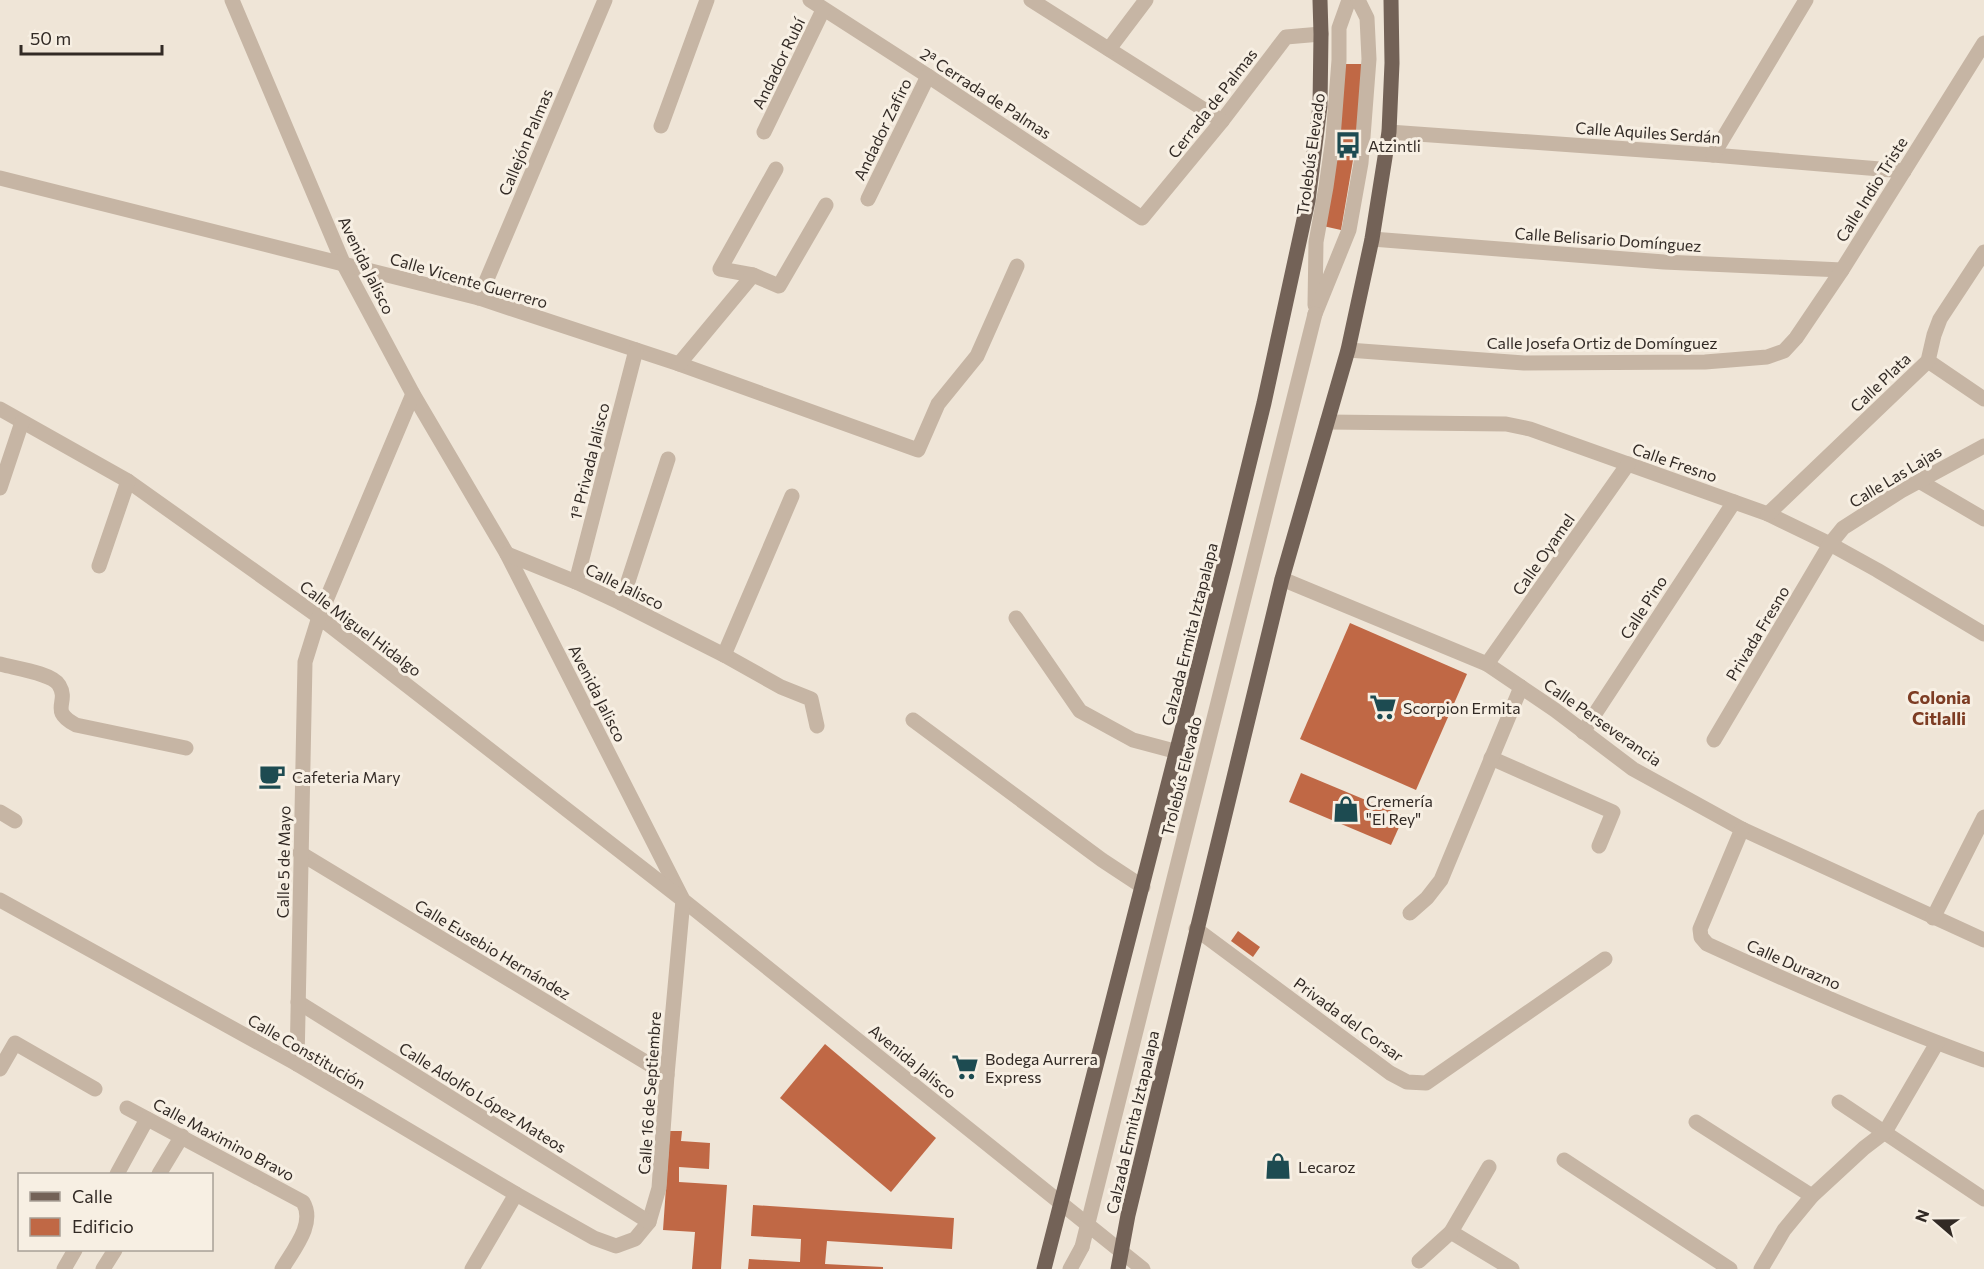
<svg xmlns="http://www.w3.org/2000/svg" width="1984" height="1269" font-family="Commissioner,sans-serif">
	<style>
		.building { fill: #c06845 }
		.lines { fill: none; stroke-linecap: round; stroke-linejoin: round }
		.minor { stroke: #c6b5a4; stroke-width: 15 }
		.major { stroke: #736257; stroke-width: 15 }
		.minor-bridge { stroke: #c6b5a4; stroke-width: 15 }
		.labels { text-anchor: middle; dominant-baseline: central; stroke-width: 6; stroke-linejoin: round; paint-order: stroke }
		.street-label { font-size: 16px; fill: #322a25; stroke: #f7efe3 }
		.poi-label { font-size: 16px; fill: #322a25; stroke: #f7efe3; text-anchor: start }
		.neighbourhood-label { font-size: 18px; font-weight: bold; fill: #7d3c23; stroke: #f7efe3 }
	</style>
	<rect width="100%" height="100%" fill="#efe5d7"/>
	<g class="building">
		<path d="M1345 64H1362L1357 137 1341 230 1323 226Z"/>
		<path d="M1350 623 1467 674 1416 790 1300 739Z"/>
		<path d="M1301 773 1404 816 1391 845 1289 802Z"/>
		<path d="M1238 931 1260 947 1253 957 1231 941Z"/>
		<path d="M825 1044 936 1138 891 1192 780 1098Z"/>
		<path d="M670 1131H682L681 1141 710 1143 709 1169 679 1167V1182L727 1185 721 1269H692L695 1232 663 1230Z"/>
		<path d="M753 1205 954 1218 952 1249 827 1241 825 1264 883 1267V1269H748L749 1259 800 1262 801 1239 751 1236Z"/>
	</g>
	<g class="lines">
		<g class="minor">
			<path d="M232 0 344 265 413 394 507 554 683 900 1143 1269"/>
			<path d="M810 0 928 76 1142 218 1222 121 1286 37 1321 34"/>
			<path d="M1031 0 1222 121"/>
			<path d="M1109 49 1146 0"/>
			<path d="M661 126 707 0"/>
			<path d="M764 132 823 10"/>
			<path d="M1389 132 1713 155 1904 171"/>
			<path d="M1713 155 1806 0"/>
			<path d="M776 169 720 269 753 275 779 286 826 205"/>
			<path d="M0 178 479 298 679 364 918 450 938 404 977 356 1017 266"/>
			<path d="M868 199 928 76"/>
			<path d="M1372 239 1664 262 1842 270"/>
			<path d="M479 298 605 0"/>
			<path d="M1315 305 1316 242 1326 187 1333 138 1339 60V28L1349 0"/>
			<path d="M1315 314 1349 230 1361 163 1369 59 1367 18 1358 0"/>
			<path d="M1348 350 1524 363 1705 362 1767 357 1784 351 1796 338 1842 270 1984 43"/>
			<path d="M1928 361 1984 399"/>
			<path d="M679 364 753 275"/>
			<path d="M0 409 128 481 319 617 683 900 667 1075 659 1188 649 1222 635 1239 616 1246 594 1238 516 1194 297 1064 0 900"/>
			<path d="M1327 422 1506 424 1530 429 1768 514 1830 544 1877 570 1984 634"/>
			<path d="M1919 481 1984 519"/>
			<path d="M0 488 22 422"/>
			<path d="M1768 514 1928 361 1934 335 1940 319 1984 252"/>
			<path d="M507 554 576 582 621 603 724 655 781 687 811 699 817 726"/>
			<path d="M99 566 128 481"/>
			<path d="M1282 579 1487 664 1555 710 1633 769 1742 829 1984 940"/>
			<path d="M576 582 636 350"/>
			<path d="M621 603 668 459"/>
			<path d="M1016 618 1080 711 1133 740 1178 752"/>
			<path d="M724 655 792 496"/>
			<path d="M0 664C14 668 52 673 59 685 70 703 48 710 76 725L186 748"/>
			<path d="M1487 664 1628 464"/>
			<path d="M913 720 1102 860 1143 887"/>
			<path d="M1583 732 1734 502"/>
			<path d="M1714 740 1830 544 1843 528 1901 491 1984 446"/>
			<path d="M1491 758 1613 812 1599 846"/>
			<path d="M0 812 15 821"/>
			<path d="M1742 829 1700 929 1701 937 1707 944C1798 986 1890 1026 1984 1060"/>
			<path d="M300 853 667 1075"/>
			<path d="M1410 913 1427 898 1441 880 1521 687"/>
			<path d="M1933 918 1984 817"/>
			<path d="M1196 929 1390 1073 1407 1082 1426 1083 1605 959"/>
			<path d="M298 1002 649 1222"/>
			<path d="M297 1064 305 662 319 617 413 394"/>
			<path d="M0 1069 15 1043 95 1089"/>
			<path d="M1839 1102 1984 1199"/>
			<path d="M127 1108 303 1202C316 1224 293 1250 282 1269"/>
			<path d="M1696 1122 1812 1196"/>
			<path d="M1564 1160 1730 1269"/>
			<path d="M117 1174 147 1119"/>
			<path d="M159 1174 182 1136"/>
			<path d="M1451 1232 1512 1269"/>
			<path d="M1419 1261 1451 1232 1489 1167"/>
			<path d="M64 1269 75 1250"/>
			<path d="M103 1269 115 1250"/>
			<path d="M472 1269 516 1194"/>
			<path d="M1070 1269 1082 1247"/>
			<path d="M1761 1269 1784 1230 1812 1196 1864 1148 1885 1132 1937 1043"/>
		</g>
		<g class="major">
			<path d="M1044 1269 1224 566 1264 403 1308 201 1320 106 1321 34 1320 0"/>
			<path d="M1118 1269 1128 1215 1282 579 1348 350 1372 239 1389 132 1392 63 1391 0"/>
		</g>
		<path class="minor-bridge" d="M1082 1247 1315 314"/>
	</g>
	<defs>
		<symbol id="bus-bare" viewBox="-9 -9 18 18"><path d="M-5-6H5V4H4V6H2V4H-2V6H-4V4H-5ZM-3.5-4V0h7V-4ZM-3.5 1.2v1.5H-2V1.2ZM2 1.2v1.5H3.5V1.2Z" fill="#1d4b51" stroke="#f7efe3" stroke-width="2.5" paint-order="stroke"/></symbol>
		<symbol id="supermarket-bare" viewBox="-9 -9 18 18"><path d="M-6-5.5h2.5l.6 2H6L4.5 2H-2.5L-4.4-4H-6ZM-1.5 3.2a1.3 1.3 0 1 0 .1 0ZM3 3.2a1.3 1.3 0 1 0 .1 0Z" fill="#1d4b51" stroke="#f7efe3" stroke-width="2.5" paint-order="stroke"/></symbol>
		<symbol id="cafe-bare" viewBox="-9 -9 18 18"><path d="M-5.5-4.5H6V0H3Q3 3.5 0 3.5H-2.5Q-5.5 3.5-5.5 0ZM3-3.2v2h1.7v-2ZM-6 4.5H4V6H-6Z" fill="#1d4b51" stroke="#f7efe3" stroke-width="2.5" paint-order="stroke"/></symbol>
		<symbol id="shop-bare" viewBox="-9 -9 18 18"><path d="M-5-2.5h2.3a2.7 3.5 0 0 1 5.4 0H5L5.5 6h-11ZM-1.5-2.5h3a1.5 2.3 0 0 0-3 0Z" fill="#1d4b51" stroke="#f7efe3" stroke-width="2.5" paint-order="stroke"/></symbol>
	</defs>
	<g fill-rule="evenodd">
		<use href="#bus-bare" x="1329" y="126" width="38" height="38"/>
		<use href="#supermarket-bare" x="1364" y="688" width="38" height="38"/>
		<use href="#cafe-bare" x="253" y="757" width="38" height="38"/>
		<use href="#shop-bare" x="1327" y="790" width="38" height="38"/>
		<use href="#supermarket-bare" x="946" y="1048" width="38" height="38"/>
		<use href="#shop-bare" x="1259" y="1147" width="38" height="38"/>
	</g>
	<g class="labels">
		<g class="street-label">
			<text transform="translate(778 63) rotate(-64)">Andador Rubí</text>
			<text transform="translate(986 93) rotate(33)">2ª Cerrada de Palmas</text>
			<text transform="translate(1212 103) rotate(-52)">Cerrada de Palmas</text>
			<text transform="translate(882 129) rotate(-64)">Andador Zafiro</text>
			<text transform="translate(1648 132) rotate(4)">Calle Aquiles Serdán</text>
			<text transform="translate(525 142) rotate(-67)">Callejón Palmas</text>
			<text transform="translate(1310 154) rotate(-82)">Trolebús Elevado</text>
			<text transform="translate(1871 189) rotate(-58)">Calle Indio Triste</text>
			<text transform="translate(1608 239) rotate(4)">Calle Belisario Domínguez</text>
			<text transform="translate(367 265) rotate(64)">Avenida Jalisco</text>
			<text transform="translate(469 280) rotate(16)">Calle Vicente Guerrero</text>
			<text x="1602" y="342">Calle Josefa Ortiz de Domínguez</text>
			<text transform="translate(1880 382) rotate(-44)">Calle Plata</text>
			<text transform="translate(589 461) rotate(-76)">1ª Privada Jalisco</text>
			<text transform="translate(1675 462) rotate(19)">Calle Fresno</text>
			<text transform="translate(1895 476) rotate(-31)">Calle Las Lajas</text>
			<text transform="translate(1543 554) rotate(-55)">Calle Oyamel</text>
			<text transform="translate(625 586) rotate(26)">Calle Jalisco</text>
			<text transform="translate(1643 607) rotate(-57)">Calle Pino</text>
			<text transform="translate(361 628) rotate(37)">Calle Miguel Hidalgo</text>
			<text transform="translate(1757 633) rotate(-59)">Privada Fresno</text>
			<text transform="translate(1189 634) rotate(-76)">Calzada Ermita Iztapalapa</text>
			<text transform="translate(598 693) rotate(63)">Avenida Jalisco</text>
			<text transform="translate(1603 722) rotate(35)">Calle Perseverancia</text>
			<text transform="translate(1181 776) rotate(-76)">Trolebús Elevado</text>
			<text transform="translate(283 862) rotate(-89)">Calle 5 de Mayo</text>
			<text transform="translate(493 949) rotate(31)">Calle Eusebio Hernández</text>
			<text transform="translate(1794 964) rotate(24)">Calle Durazno</text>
			<text transform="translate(1349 1019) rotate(36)">Privada del Corsar</text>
			<text transform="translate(307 1051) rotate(30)">Calle Constitución</text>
			<text transform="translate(913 1061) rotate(39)">Avenida Jalisco</text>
			<text transform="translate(649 1093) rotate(-86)">Calle 16 de Septiembre</text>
			<text transform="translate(483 1097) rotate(32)">Calle Adolfo López Mateos</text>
			<text transform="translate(1132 1122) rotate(-77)">Calzada Ermita Iztapalapa</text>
			<text transform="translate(224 1139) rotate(28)">Calle Maximino Bravo</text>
		</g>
		<g class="poi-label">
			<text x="1368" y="145">Atzintli</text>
			<text x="1403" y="707">Scorpion Ermita</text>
			<text x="292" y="776">Cafeteria Mary</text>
			<text x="1366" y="800">Cremería<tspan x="1366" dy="18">"El Rey"</tspan></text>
			<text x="985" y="1058">Bodega Aurrera<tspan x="985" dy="18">Express</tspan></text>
			<text x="1298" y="1166">Lecaroz</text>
		</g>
		<g class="neighbourhood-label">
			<text x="1939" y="697">Colonia<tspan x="1939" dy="21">Citlalli</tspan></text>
		</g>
	</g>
	<rect x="18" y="1173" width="195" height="78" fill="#f7efe3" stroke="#a8a097" stroke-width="1.5"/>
	<rect x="30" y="1192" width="30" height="9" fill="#736257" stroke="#a8a097" stroke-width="1.5"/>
	<text x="72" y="1203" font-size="18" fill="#322a25">Calle</text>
	<rect x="30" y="1218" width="30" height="18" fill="#c06845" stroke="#a8a097" stroke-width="1.5"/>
	<text x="72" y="1233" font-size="18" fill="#322a25">Edificio</text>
	<g transform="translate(1936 1221) rotate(290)" stroke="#f7efe3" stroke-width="4.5" paint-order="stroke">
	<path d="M0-4.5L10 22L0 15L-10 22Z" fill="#322a25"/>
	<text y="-9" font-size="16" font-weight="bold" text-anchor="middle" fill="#322a25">N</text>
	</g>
	<path d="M21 45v9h141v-9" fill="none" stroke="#322a25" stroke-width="3"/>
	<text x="30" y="45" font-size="18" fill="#322a25" stroke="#f7efe3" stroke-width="4.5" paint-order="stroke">50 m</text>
</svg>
